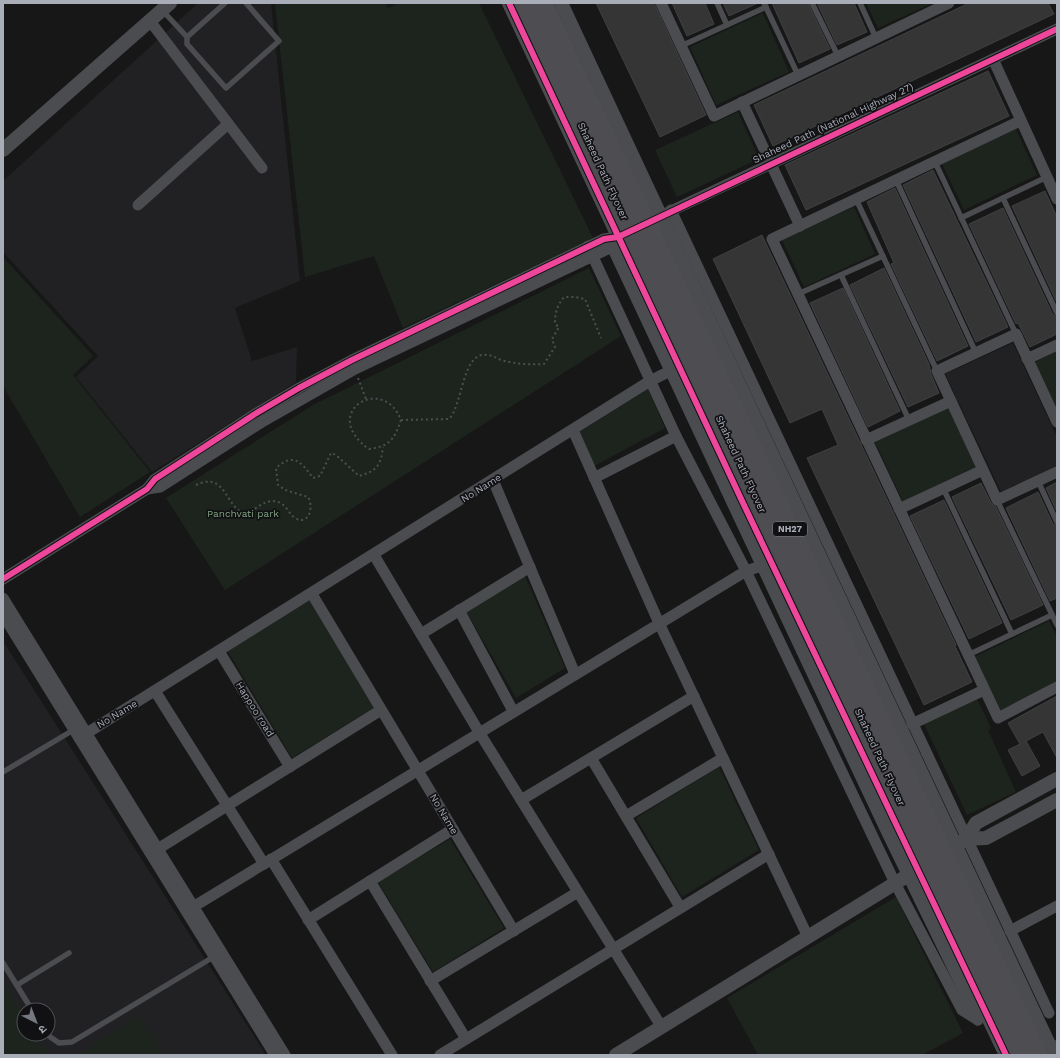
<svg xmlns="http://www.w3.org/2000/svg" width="1060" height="1058" font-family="'Work Sans','Noto Sans Devanagari',sans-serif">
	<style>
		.built { fill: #212123; fill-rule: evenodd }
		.green { fill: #1d241e }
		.building { fill: #353536; stroke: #3f4043 }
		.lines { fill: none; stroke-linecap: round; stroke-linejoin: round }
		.path { stroke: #4d4e52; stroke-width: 2; stroke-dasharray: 2 3; stroke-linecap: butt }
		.service { stroke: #4b4c50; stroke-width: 5.5 }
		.minor { stroke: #4b4c50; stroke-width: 11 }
		.tertiary { stroke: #4b4c50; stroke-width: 14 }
		.rail { stroke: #4b4c4f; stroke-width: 3; stroke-dasharray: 5 4; stroke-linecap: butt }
		.tertiary-bridge { stroke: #4b4c50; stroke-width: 14 }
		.trunk-bridge { stroke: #4e4e52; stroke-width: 19 }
		.cycleway-casing { stroke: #111113; stroke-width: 8 }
		.cycleway { stroke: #ed469a; stroke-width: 6 }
		.labels { text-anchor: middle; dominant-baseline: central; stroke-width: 3.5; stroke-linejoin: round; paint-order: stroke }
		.shield { fill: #111113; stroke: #7b7e86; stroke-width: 1 }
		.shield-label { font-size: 9px; font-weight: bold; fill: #a8adb8 }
		.street-label { font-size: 10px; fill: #a8adb8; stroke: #111113 }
		.park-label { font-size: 10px; fill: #7fa381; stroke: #111113 }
	</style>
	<rect width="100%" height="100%" fill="#171717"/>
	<g class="built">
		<path d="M198 3H271L300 281 235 308 252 361 297 347 296 382 152 472 76 377 98 356 3 252V181Z"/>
		<path d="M1013 343 1057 437V466L1001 492 945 374Z"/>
		<path d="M3 641 266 1055H3ZM24 1010H48V1034H24Z"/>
	</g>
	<g class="green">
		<path d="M275 3H385L388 8 398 3H479L593 238 403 328 374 256 305 277Z"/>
		<path d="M866 3H933L878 28Z"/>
		<path d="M763 13 789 72 716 105 690 47Z"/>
		<path d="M738 112 759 159 677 197 655 150Z"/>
		<path d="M1016 129 1037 175 964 210 942 164Z"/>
		<path d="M854 207 875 254 804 287 782 240Z"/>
		<path d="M3 257 93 356 73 375 150 472 80 517 3 386Z"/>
		<path d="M589 268 621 336 225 590 166 498 313 405Z"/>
		<path d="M1057 351V409L1035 362Z"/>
		<path d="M648 389 665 428 594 466 580 432Z"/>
		<path d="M948 407 976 468 903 502 875 442Z"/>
		<path d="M525 576 565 668 516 698 466 611Z"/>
		<path d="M310 600 375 707 292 758 227 650Z"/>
		<path d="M1049 621 1057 637V684L1000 711 974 657Z"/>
		<path d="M977 699 991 728 988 730 1016 792 967 815 924 724Z"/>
		<path d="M719 767 759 850 682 897 636 818Z"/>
		<path d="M450 839 504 928 433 972 378 882Z"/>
		<path d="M896 897 963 1033 922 1055H758L727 998Z"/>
		<path d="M3 982 24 1016V1034H35L48 1055H3Z"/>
		<path d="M139 1016 163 1055H77Z"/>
	</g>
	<g class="building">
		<path d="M596 3H654L706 115 660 137Z"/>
		<path d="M672 3H705L714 24 687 36Z"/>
		<path d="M723 3H758L729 16Z"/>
		<path d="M772 3H808L830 49 799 63Z"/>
		<path d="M817 3H854L867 32 837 45Z"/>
		<path d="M969 3H1048L1054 14 773 146 754 105Z"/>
		<path d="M988 71 1009 116 806 210 785 165Z"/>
		<path d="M933 170 1008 327 976 342 903 185Z"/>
		<path d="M895 188 968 346 937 361 891 264 894 263 867 202Z"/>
		<path d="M1045 191 1057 217V303L1012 206Z"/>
		<path d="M1003 208 1053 315 1057 317V334L1030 347 1018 323 1016 324 969 224Z"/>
		<path d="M762 235 956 645 955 646 972 682 924 705 807 458 838 445 822 409 790 423 713 259Z"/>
		<path d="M884 268 929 364 931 374 939 393 908 407 850 285Z"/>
		<path d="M843 288 900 411 868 427 810 303Z"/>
		<path d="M1057 482V512L1046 488Z"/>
		<path d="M981 483 991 503 996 507 1043 605 1011 620 952 497Z"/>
		<path d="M1038 492 1053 524 1057 526V598L1050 601 1006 508Z"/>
		<path d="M944 500 1002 623 969 639 910 516Z"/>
		<path d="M1057 696V758L1043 732 1026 741 1040 766 1022 776 1008 750 1020 744 1008 723Z"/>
	</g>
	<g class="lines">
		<g class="path">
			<path d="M358 378 366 399"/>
			<path d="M401 420C394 440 390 446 369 449 318 413 383 373 401 420L449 419C463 405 462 351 487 355 492 355 496 358 501 360 515 364 530 365 544 364L555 347 552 339 559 327 555 324C555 312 557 306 564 297H575L585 299 601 338"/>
			<path d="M196 485C221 473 224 496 237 509 240 512 245 513 249 514 258 506 270 496 282 504 287 507 290 515 295 518 309 526 314 507 308 497L285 490 278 485 276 468C294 452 301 462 313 478L320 476 331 453 336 455 359 476C377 471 381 465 383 447"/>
		</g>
		<g class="service">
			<path d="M717 3 727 25"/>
			<path d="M764 3 798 75"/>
			<path d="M812 3 838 56"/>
			<path d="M860 3 876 38"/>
			<path d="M162 10 187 37V44L226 88 279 41 246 3"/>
			<path d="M187 37 225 3"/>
			<path d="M681 46 766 7"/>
			<path d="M935 162 1016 334"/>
			<path d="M896 180 976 353"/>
			<path d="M1003 198 1057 313"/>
			<path d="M856 199 937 371"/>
			<path d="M961 218 1047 177"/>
			<path d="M841 275 909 420"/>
			<path d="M798 294 883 256"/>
			<path d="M1038 481 1057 522"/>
			<path d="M944 490 1012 634"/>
			<path d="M997 500 1057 625"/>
			<path d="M968 655 1052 615"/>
			<path d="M3 772 75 729"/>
			<path d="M3 963 32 1010"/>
			<path d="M17 985 69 953"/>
			<path d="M46 1034 59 1043 72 1042 215 956"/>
		</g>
		<g class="minor">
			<path d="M661 3 714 116 949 3"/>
			<path d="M150 21 262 168"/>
			<path d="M993 59 1057 199"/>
			<path d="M742 102 800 226"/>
			<path d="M1020 121 772 239 998 718 1057 687"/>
			<path d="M138 205 228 124"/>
			<path d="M671 210 1049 1013"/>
			<path d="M654 219 1057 29"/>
			<path d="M588 246 676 436 746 571 895 883 962 1010 978 1020"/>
			<path d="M612 247 887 833 978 1020"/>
			<path d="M1027 359 1057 345"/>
			<path d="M1057 422 1016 334 937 371 997 500 1057 472"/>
			<path d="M573 430 659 623 808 937"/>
			<path d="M866 440 951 401"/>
			<path d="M594 478 676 436"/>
			<path d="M493 480 575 674"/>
			<path d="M147 489 160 487 262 422 355 369 612 247 615 242"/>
			<path d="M899 509 983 470"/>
			<path d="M374 555 479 732 661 1026"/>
			<path d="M3 579 147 489 155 479 255 414 299 388 352 360 604 239 618 237 625 234"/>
			<path d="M312 594 514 931"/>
			<path d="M3 598 285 1055"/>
			<path d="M459 610 513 711"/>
			<path d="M3 615 275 1055"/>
			<path d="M421 634 530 567"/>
			<path d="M219 651 290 767"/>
			<path d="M155 691 264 864"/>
			<path d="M912 724 984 690"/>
			<path d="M79 738 650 381 670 371"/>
			<path d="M591 758 680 907"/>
			<path d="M521 800 694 696"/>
			<path d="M626 816 723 758"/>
			<path d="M153 852 381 710"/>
			<path d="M271 859 392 1055"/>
			<path d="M370 881 466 1039"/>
			<path d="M193 907 746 571 761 566"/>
			<path d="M308 920 453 829"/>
			<path d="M1010 931 1057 906"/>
			<path d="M430 981 578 892"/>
			<path d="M440 1055 769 854"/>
		</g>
		<g class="tertiary">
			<path d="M509 3 743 503"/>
			<path d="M561 3 784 480"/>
			<path d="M3 150 170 3"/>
			<path d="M966 839 986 838 1057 800"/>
			<path d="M945 852 966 839 976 823 1057 779"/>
			<path d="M616 1055 928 863"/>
		</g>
		<path class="rail" d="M1032 1055 1057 1041"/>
		<g class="tertiary-bridge">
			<path d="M784 480 1054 1055"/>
			<path d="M743 503 1006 1055"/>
		</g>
		<g class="trunk-bridge">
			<path d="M524 3 1020 1055"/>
			<path d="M543 3 1038 1055"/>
		</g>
		<defs>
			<g id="cycleway">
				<path d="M509 3 743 503 1006 1055"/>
				<path d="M3 579 147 489 155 479 255 414 299 388 352 360 604 239 618 237 1057 29"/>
			</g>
		</defs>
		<use href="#cycleway" class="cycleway-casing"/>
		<use href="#cycleway" class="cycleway"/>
	</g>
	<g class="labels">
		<rect class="shield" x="773" y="522" width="34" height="14" rx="3"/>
		<g class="shield-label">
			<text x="790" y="529">NH27</text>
		</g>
		<g class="street-label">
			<text transform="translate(833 123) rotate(-25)">Shaheed Path (National Highway 27)</text>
			<text transform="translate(603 171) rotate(65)">Shaheed Path Flyover</text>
			<text transform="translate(741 464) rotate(65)">Shaheed Path Flyover</text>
			<text transform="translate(481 488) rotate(-32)">No Name</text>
			<text transform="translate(255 709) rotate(58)">Happoo road</text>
			<text transform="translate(117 714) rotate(-31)">No Name</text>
			<text transform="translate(880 757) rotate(65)">Shaheed Path Flyover</text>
			<text transform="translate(444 814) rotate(59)">No Name</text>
		</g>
		<g class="park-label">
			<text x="243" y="513">Panchvati park</text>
		</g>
	</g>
	<rect width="1060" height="1058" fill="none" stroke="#a8adb8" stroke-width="8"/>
	<g transform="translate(36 1022) rotate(138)"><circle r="19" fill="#111113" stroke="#4d4f55"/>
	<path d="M0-3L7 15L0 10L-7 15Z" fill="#757880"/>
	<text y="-6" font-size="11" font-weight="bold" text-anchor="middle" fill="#a8adb8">उ</text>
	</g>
</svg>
